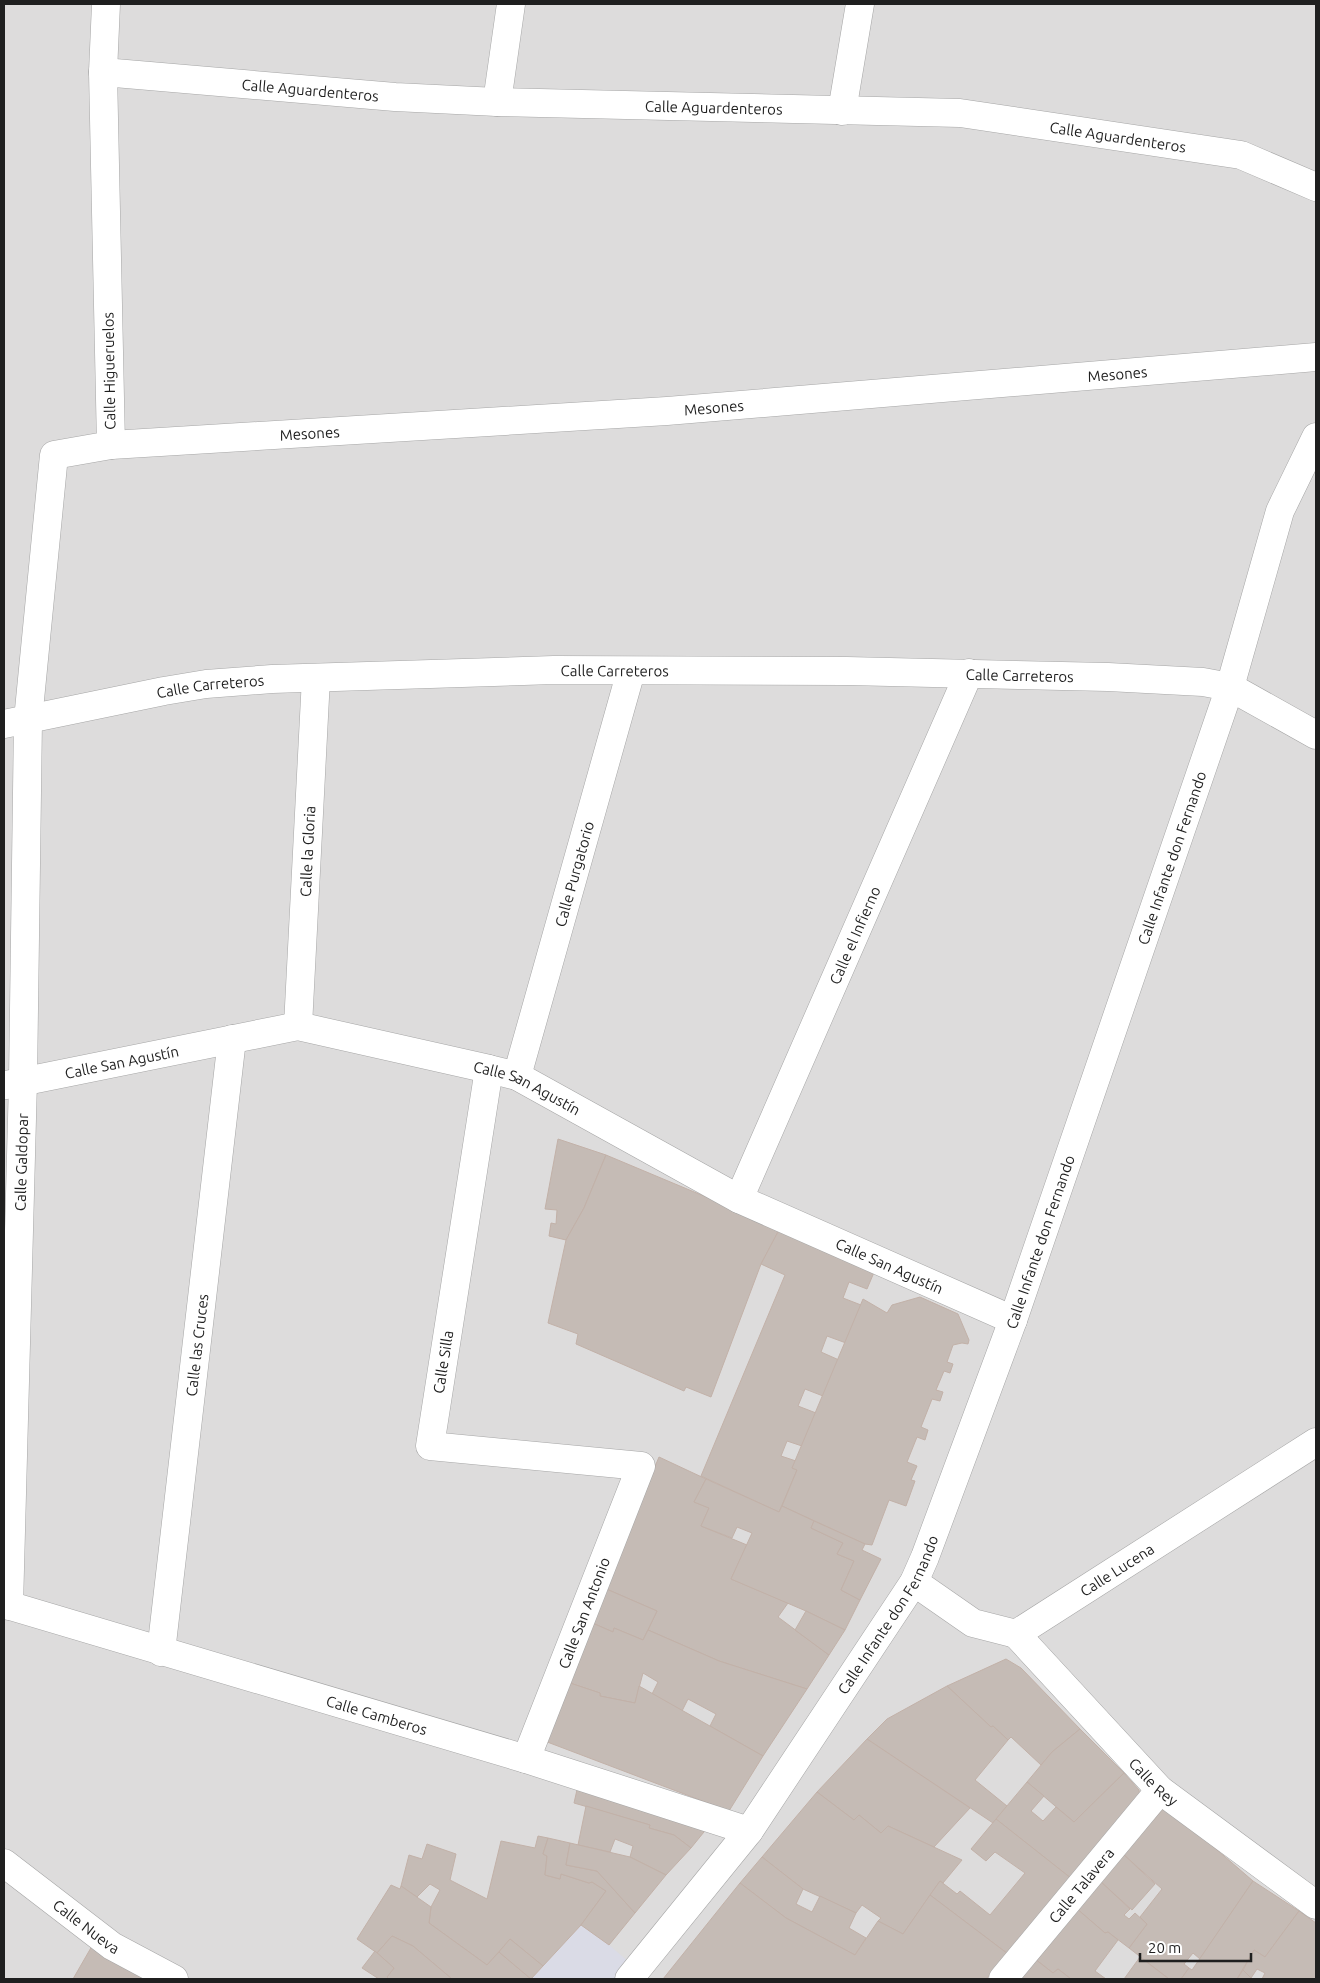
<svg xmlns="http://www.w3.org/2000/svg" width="1320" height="1983" font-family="Ubuntu,sans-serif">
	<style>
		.residential { fill: #dddcdc }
		.plaza { fill: #dadbe6 }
		.building { fill: #c5bbb5; stroke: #c2b1a8 }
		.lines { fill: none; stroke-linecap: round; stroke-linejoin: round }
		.minor-casing { stroke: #a6a6a6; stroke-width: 29 }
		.tertiary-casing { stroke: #a6a6a6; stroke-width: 29 }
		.minor { stroke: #fff; stroke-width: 28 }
		.tertiary { stroke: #fff; stroke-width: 28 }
		.labels { text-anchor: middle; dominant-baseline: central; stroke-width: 4; stroke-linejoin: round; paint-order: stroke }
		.street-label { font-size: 15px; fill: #1f1f1f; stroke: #fff }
	</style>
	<rect width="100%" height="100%" fill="#f0ece6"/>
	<rect class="residential" x="4" y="4" width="1312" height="1975"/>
	<path class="plaza" d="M581 1925 609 1945 649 1979H531Z"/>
	<g class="building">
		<path d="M558 1139 606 1155 584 1208 566 1240 549 1236 551 1223 556 1224 557 1210 545 1209Z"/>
		<path d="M606 1155 780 1228 761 1264 711 1397 686 1387 684 1391 576 1344 578 1334 548 1323 566 1240 584 1208Z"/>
		<path d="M780 1228 875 1270 867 1289 849 1282 843 1298 861 1305 846 1343 827 1336 821 1352 839 1360 823 1396 805 1389 798 1406 816 1413 802 1446 787 1441 781 1456 796 1461 792 1468 797 1470 779 1512 701 1476 785 1275 761 1264Z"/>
		<path d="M920 1297 958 1314 969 1340 968 1344 962 1343 953 1345 947 1362 953 1364 950 1373 944 1371 936 1390 943 1392 940 1401 932 1399 921 1427 928 1430 925 1440 917 1437 907 1462 917 1466 911 1480 915 1481 906 1506 889 1500 872 1545 865 1544 782 1506 797 1470 792 1468 863 1299 887 1313 892 1305Z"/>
		<path d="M659 1457 706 1479 694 1502 709 1508 701 1526 747 1545 731 1579 788 1603 778 1617 829 1655 807 1689 719 1661 648 1630 657 1611 604 1588Z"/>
		<path d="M706 1479 779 1512 782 1506 814 1521 811 1528 843 1543 837 1554 854 1561 841 1590 860 1600 845 1630 806 1611 731 1579 752 1533 737 1527 732 1538 701 1526 709 1508 694 1502Z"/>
		<path d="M814 1521 865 1544 862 1550 881 1559 860 1600 841 1590 854 1561 837 1554 843 1543 811 1528Z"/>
		<path d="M604 1588 657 1611 643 1640 614 1628 613 1632 590 1622Z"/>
		<path d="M806 1611 845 1630 829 1655 795 1630Z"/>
		<path d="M590 1622 613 1632 614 1628 643 1640 648 1630 719 1661 807 1689 763 1756 710 1726 716 1714 688 1699 682 1711 652 1694 658 1682 643 1673 635 1703 600 1696V1693L567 1682Z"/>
		<path d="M1006 1659 1021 1668 1080 1729 1052 1752 1041 1765 1011 1737 1008 1740 993 1726 991 1727 947 1686Z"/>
		<path d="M567 1682 600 1693V1696L635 1703 639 1686 763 1756 729 1811 542 1740Z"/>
		<path d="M947 1686 991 1727 993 1726 1008 1740 975 1780 1007 1806 993 1823 867 1739 887 1719Z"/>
		<path d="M1080 1729 1124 1773 1074 1822 1027 1782 1052 1752Z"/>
		<path d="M867 1739 970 1808 934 1847 888 1826 881 1833 859 1815 854 1820 817 1792Z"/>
		<path d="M1124 1773 1139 1790 1140 1798 1072 1879 996 1819 1027 1782 1044 1796 1031 1811 1043 1821 1056 1807 1074 1822Z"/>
		<path d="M579 1781 708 1827 691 1848 674 1835 649 1828 650 1825 574 1803Z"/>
		<path d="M817 1792 854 1820 859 1815 881 1833 888 1826 962 1860 943 1883 940 1881 903 1934 878 1921 881 1918 862 1905 856 1913 803 1889 762 1857Z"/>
		<path d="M586 1806 650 1825 649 1828 674 1835 691 1848 666 1875 630 1857 633 1846 615 1839 610 1852 578 1845Z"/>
		<path d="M1166 1806 1253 1881 1200 1959 1193 1953 1184 1964 1189 1968 1181 1979H1169L1129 1948 1147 1924 1140 1917 1162 1889 1123 1854Z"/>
		<path d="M996 1819 1072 1879 1008 1954 930 1895 940 1881 957 1894 960 1891 990 1915 1025 1873 995 1852 986 1861 971 1849Z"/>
		<path d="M538 1836 548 1838 543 1854 547 1856 545 1875 560 1879 561 1874 589 1883 592 1882 606 1891 581 1925 543 1966 510 1939 487 1965 429 1923 431 1907 440 1890 430 1884 417 1897 401 1886 409 1855 422 1859 427 1844 456 1854 450 1880 487 1899 501 1841 535 1848Z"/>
		<path d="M548 1838 570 1843 566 1865 597 1871 635 1913 609 1945 581 1925 606 1891 592 1882 589 1883 561 1874 560 1879 545 1875 547 1856 543 1854Z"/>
		<path d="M570 1843 630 1857 666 1875 635 1913 597 1871 566 1865Z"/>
		<path d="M1123 1854 1155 1884 1132 1910 1100 1881Z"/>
		<path d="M762 1857 803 1889 796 1904 812 1912 820 1896 856 1913 849 1928 866 1938 855 1955 786 1918 740 1883Z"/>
		<path d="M1100 1881 1130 1909 1124 1915 1129 1919 1135 1913 1147 1924 1129 1948 1108 1932 1105 1933 1076 1908Z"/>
		<path d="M1253 1881 1299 1911 1265 1957 1254 1950 1237 1979H1181L1189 1968 1192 1970Z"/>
		<path d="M740 1883 786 1918 855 1955 878 1921 903 1934 930 1895 1008 1954 986 1979H663Z"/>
		<path d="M391 1885 400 1889 401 1886 431 1907 429 1923 487 1965 499 1952 531 1979H452L413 1946 392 1936 377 1953 357 1939Z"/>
		<path d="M1076 1908 1105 1933 1108 1932 1118 1940 1095 1971 1106 1979H1071L1058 1969 1053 1973 1035 1959Z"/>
		<path d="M1299 1911 1316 1923V1979H1262L1265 1973 1257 1969 1251 1978 1243 1970 1254 1950 1265 1957Z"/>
		<path d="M392 1936 413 1946 452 1979H389L387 1977 394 1968 377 1953Z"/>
		<path d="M510 1939 543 1966 531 1979 499 1952Z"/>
		<path d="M92 1946 151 1979H73Z"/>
		<path d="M375 1951 394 1968 387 1977 389 1979H379L362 1968Z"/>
		<path d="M1140 1957 1169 1979H1124Z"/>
		<path d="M1035 1959 1053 1973 1058 1969 1071 1979H1019Z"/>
		<path d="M1243 1970 1251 1978 1253 1979H1237Z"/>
	</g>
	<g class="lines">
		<defs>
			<g id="minor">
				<path id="s1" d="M103 72 395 97 497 102 960 113 1241 155 1316 187"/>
				<path d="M497 102 511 4"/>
				<path d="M842 111 860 4"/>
				<path id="s2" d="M111 445 667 411 1316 357"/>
				<path id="s3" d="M4 724 164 691 206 684 272 679 554 670 847 671 1108 677 1203 682 1230 687 1316 735"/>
				<path id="s4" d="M298 1026 316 678"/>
				<path d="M489 1069 430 1446 641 1466 526 1759"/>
				<path id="s5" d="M517 1076 631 671"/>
				<path id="s6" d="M6 1085 298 1026 489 1069 517 1076 739 1199 1013 1320"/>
				<path id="s7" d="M739 1199 969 673"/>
				<path id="s8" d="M4 1604 526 1759 749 1831"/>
				<path id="s9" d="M9 1606 23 1081 28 720 54 455 111 445 103 72 106 4"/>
				<path id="s10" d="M1016 1634 1160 1790 1316 1905"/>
				<path id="s11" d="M161 1652 232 1039"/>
				<path id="s12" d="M4 1863 112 1946 174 1979"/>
				<path id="s13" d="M1003 1979 1160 1790"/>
			</g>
			<g id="tertiary">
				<path id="s14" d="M914 1582 973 1623 1016 1634 1316 1442"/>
				<path id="s15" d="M629 1979 749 1831 914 1582 925 1557 1013 1320 1230 687 1280 511 1316 437"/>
			</g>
		</defs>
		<use href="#minor" class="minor-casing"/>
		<use href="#tertiary" class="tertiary-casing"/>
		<use href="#minor" class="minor"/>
		<use href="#tertiary" class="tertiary"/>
	</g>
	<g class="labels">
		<g class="street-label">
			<text stroke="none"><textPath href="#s1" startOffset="208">Calle Aguardenteros</textPath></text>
			<text stroke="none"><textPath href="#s1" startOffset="612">Calle Aguardenteros</textPath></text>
			<text stroke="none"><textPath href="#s1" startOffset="1018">Calle Aguardenteros</textPath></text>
			<text transform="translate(109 371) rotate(-91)">Calle Higueruelos</text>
			<text stroke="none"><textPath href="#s2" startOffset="1009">Mesones</textPath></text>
			<text stroke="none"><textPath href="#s2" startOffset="604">Mesones</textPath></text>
			<text stroke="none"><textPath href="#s2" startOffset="199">Mesones</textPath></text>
			<text stroke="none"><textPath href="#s3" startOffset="615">Calle Carreteros</textPath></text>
			<text stroke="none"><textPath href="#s3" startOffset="1020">Calle Carreteros</textPath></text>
			<text stroke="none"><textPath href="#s3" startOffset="210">Calle Carreteros</textPath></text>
			<text stroke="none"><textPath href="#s4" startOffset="175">Calle la Gloria</textPath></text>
			<text stroke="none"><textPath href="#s15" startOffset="1258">Calle Infante don Fernando</textPath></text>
			<text stroke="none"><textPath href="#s5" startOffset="210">Calle Purgatorio</textPath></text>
			<text stroke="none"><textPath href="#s7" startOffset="288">Calle el Infierno</textPath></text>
			<text stroke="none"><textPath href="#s6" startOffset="118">Calle San Agustín</textPath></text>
			<text stroke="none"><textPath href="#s6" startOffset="536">Calle San Agustín</textPath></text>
			<text stroke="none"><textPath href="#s9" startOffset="444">Calle Galdopar</textPath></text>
			<text stroke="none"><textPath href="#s15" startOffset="852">Calle Infante don Fernando</textPath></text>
			<text stroke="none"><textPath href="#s6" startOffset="941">Calle San Agustín</textPath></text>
			<text stroke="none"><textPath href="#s11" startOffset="309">Calle las Cruces</textPath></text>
			<text transform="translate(443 1362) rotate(-81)">Calle Silla</text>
			<text stroke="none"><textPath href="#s14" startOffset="236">Calle Lucena</textPath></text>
			<text transform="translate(584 1613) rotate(-69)">Calle San Antonio</text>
			<text stroke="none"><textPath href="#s15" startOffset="448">Calle Infante don Fernando</textPath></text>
			<text stroke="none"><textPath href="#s8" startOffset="389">Calle Camberos</textPath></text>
			<text stroke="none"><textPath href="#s10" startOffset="202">Calle Rey</textPath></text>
			<text stroke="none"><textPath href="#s13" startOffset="122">Calle Talavera</textPath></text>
			<text stroke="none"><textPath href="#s12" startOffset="104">Calle Nueva</textPath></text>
		</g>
	</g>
	<rect width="1320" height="1983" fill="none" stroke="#1f1f1f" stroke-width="10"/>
	<path d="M1140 1953v8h111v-8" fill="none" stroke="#1f1f1f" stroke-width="2.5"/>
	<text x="1148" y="1953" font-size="15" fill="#1f1f1f" stroke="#ffffff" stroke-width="4" paint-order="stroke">20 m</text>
</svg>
